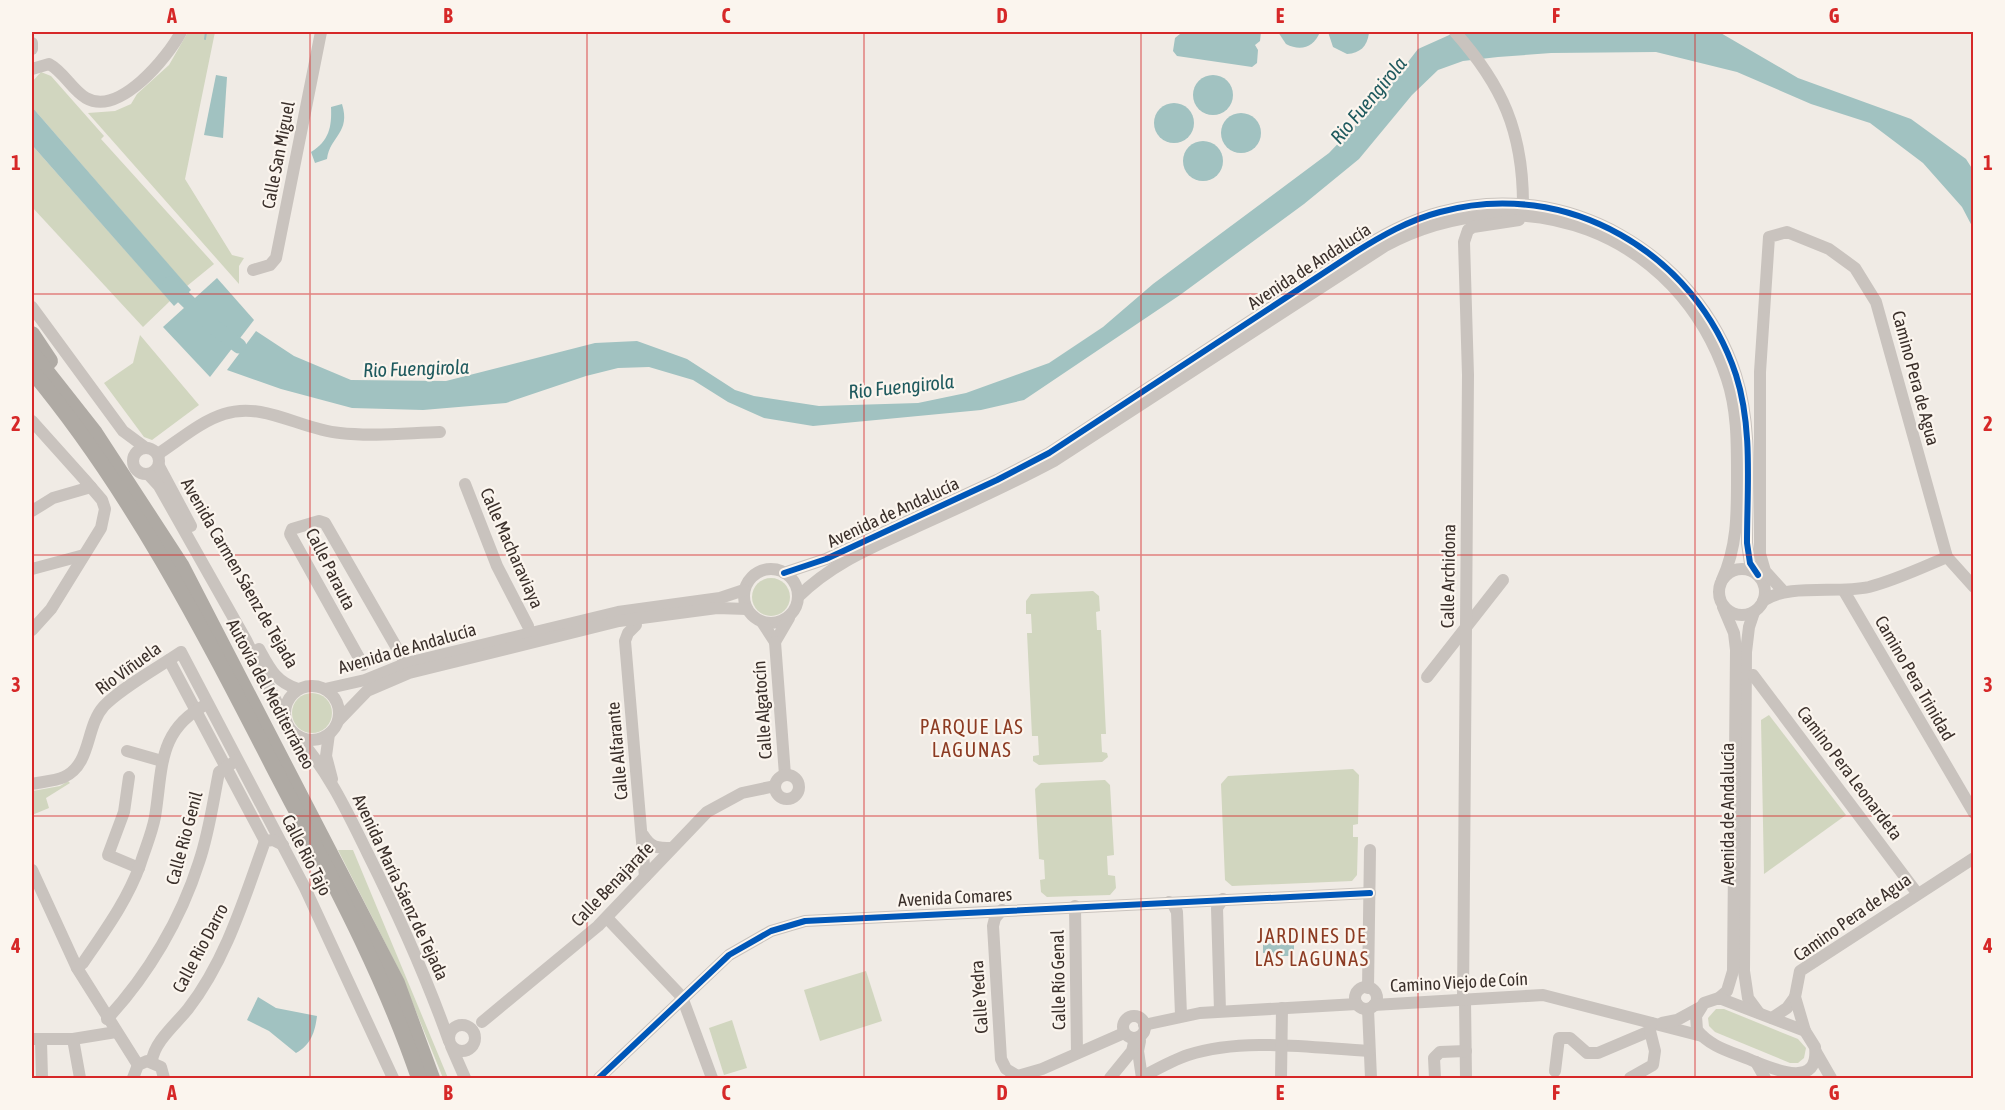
<svg xmlns="http://www.w3.org/2000/svg" width="2005" height="1110" font-family="'Asap Condensed',sans-serif">
	<style>
		.green { fill: #d1d6bf }
		.water { fill: #a1c2c1 }
		.lines { fill: none; stroke-linecap: round; stroke-linejoin: round }
		.stream { stroke: #a1c2c1; stroke-width: 2 }
		.river { stroke: #a1c2c1; stroke-width: 15 }
		.minor { stroke: #c9c3be; stroke-width: 12 }
		.highway { stroke: #afaaa4; stroke-width: 16 }
		.cycleway-casing { stroke: #fbf5ee; stroke-width: 10 }
		.cycleway { stroke: #0057b8; stroke-width: 6 }
		.grid { fill: none; stroke: #d62828; stroke-width: 1.5; stroke-opacity: 0.55 }
		.labels { text-anchor: middle; dominant-baseline: central; stroke-width: 4.5; stroke-linejoin: round; paint-order: stroke }
		.street-label { font-size: 18px; fill: #3b302b; stroke: #fbf5ee }
		.water-label { font-size: 20px; font-style: italic; fill: #1f5a5e; stroke: #fbf5ee }
		.neighbourhood-label { font-size: 20px; letter-spacing: 1.5px; fill: #8c3b22; stroke: #fbf5ee }
		.neatline { fill: none; stroke: #d62828; stroke-width: 2 }
		.grid-label { font-size: 20px; text-anchor: middle; font-weight: bold; fill: #d62828 }
	</style>
	<rect width="100%" height="100%" fill="#f0ebe5"/>
	<g class="green">
		<path d="M188 32H215L185 179 232 255 244 258 239 266V284L88 113 115 111 131 104 137 94 169 65Z"/>
		<path d="M41 72 51 76 104 136 101 139 214 264 187 286 32 107V82Z"/>
		<path d="M32 145 170 301 143 327 32 207Z"/>
		<path d="M140 335 199 405 152 440 144 437 104 383 133 363Z"/>
		<circle cx="771" cy="597" r="19"/>
		<path d="M1093 591 1099 596 1100 611 1096 612 1097 630H1101L1106 734H1101L1102 752 1107 753 1108 757 1102 762 1039 765 1033 761V756L1039 755 1038 736H1032L1027 633H1032L1031 614H1026V601L1031 594Z"/>
		<circle cx="312" cy="713" r="20"/>
		<path d="M1769 715 1846 815 1764 874 1761 720Z"/>
		<path d="M1353 769 1359 775 1358 824 1353 825V837H1358L1357 875 1352 881 1232 886 1225 880 1221 784 1228 776Z"/>
		<path d="M1105 780 1110 785 1114 855 1107 856 1108 875 1115 876 1116 888 1110 895 1047 897 1041 892 1040 880 1045 879 1044 860 1039 859 1035 789 1041 783Z"/>
		<path d="M68 781 70 783 46 798 49 808 32 815 33 791 60 786Z"/>
		<path d="M338 850H353L448 1078H443L400 972Z"/>
		<path d="M866 971 882 1021 820 1041 804 990Z"/>
		<path d="M1716 1009H1724L1798 1039 1806 1048 1804 1058 1798 1063H1790L1715 1032 1709 1026 1708 1018Z"/>
		<path d="M732 1020 747 1068 724 1075 709 1028Z"/>
	</g>
	<g class="water">
		<path d="M1178 32H1261L1260 41 1255 45 1258 50 1257 63 1252 67 1177 56 1173 51 1175 38 1180 34Z"/>
		<path d="M1278 32H1320C1314 47 1301 52 1286 44Z"/>
		<path d="M1328 32H1369V33C1367 47 1360 53 1347 54L1333 47Z"/>
		<path d="M1456 32H1719L1798 78 1911 119 1966 159 1973 170V228L1962 207 1923 163 1870 123 1811 104 1737 72 1656 52 1551 53 1498 57 1463 61 1438 70 1412 95 1359 159 1304 204 1180 295 1024 400 981 410 813 426 764 418 728 402 693 380 649 367 618 368 586 376 506 403 423 410 352 408 281 389 227 370 256 331 294 356 351 380 446 381 595 343 637 341 687 359 735 390 754 396 819 406 918 403 966 393 1049 363 1103 327 1153 284 1329 153 1372 108 1418 49Z"/>
		<circle cx="1213" cy="95" r="20"/>
		<path d="M216 75 227 77 223 138 204 135Z"/>
		<circle cx="1174" cy="123" r="20"/>
		<path d="M342 104C351 133 330 136 327 159L315 163 311 152C329 141 332 127 331 107Z"/>
		<path d="M32 107 191 290 174 306 32 145Z"/>
		<circle cx="1241" cy="133" r="20"/>
		<circle cx="1203" cy="161" r="20"/>
		<path d="M217 278 254 320 210 377 163 327Z"/>
		<path d="M1294 941V956H1274L1273 952 1263 953V943L1286 945V942Z"/>
		<path d="M258 997 276 1008 317 1016C315 1032 311 1045 296 1053L269 1031 247 1020Z"/>
	</g>
	<g class="lines">
		<path class="stream" d="M205 39 206 32"/>
		<path class="river" d="M170 284 214 327 239 346"/>
		<g class="minor">
			<path d="M1455 32C1502 85 1523 131 1523 204"/>
			<path d="M32 43V49"/>
			<path d="M32 69 49 64C64 72 72 90 86 98 119 117 168 57 181 32"/>
			<path d="M253 270 270 265 276 258 321 32"/>
			<path d="M32 307 123 431 146 448"/>
			<path d="M32 421 84 479 102 500 105 509 101 528 51 609 32 630"/>
			<circle cx="146" cy="461" r="13"/>
			<path d="M158 454C178 441 201 421 224 414 264 401 301 430 340 433 373 437 407 433 440 432"/>
			<path d="M159 466 191 526"/>
			<path d="M148 474 159 486 246 640 286 721"/>
			<path d="M465 484 497 566 528 626"/>
			<path d="M32 511 53 498 91 487"/>
			<circle cx="1742" cy="592" r="23"/>
			<path d="M32 569 84 555"/>
			<circle cx="771" cy="596" r="27"/>
			<path d="M784 573 826 559 997 480 1049 453 1354 253C1381 236 1409 220 1440 212 1566 177 1696 253 1736 375 1753 428 1747 488 1747 543L1750 563 1758 575"/>
			<path d="M1844 591 1974 813"/>
			<path d="M1784 592 1765 571 1760 554V372L1769 237 1787 232 1829 249 1855 268 1876 302 1947 557 1974 587"/>
			<path d="M798 597C832 563 873 547 916 527 963 506 1009 485 1054 461L1385 246C1520 174 1678 231 1727 379 1737 409 1737 441 1737 473 1737 511 1738 545 1722 580"/>
			<path d="M1763 601C1788 583 1837 594 1869 587 1896 580 1921 568 1947 557"/>
			<path d="M1754 612 1749 627 1746 652 1744 971 1748 998 1759 1013"/>
			<path d="M762 622 775 642 789 618"/>
			<path d="M636 625 628 633 625 641 645 877"/>
			<path d="M775 642 785 775"/>
			<path d="M259 649C270 669 276 682 298 689"/>
			<path d="M169 660 265 841"/>
			<path d="M363 665 290 534 292 529 319 521 325 523 402 657"/>
			<path d="M1753 675 1917 893"/>
			<path d="M1427 677 1503 580"/>
			<circle cx="312" cy="713" r="27"/>
			<path d="M325 689 365 680 407 663 618 612 720 598 744 590"/>
			<path d="M339 720 367 691 409 673 619 621 717 608 747 609"/>
			<path d="M329 734 326 756 332 779"/>
			<path d="M296 735C327 769 347 811 367 852 398 914 426 976 449 1041"/>
			<path d="M127 751 162 761"/>
			<circle cx="787" cy="787" r="12"/>
			<path d="M129 777 124 812 108 855 139 868"/>
			<path d="M32 784C41 782 55 781 64 777 92 764 85 727 104 706 121 688 159 667 181 652L305 888 393 1078"/>
			<path d="M643 835C651 848 657 848 672 848"/>
			<path d="M32 870 77 968 138 1065"/>
			<path d="M1169 902 1173 904 1177 912 1181 1015"/>
			<path d="M1075 906 1077 1053"/>
			<path d="M1002 910 995 918 993 926 1001 1059 1006 1069 1019 1077"/>
			<path d="M607 918 682 997 712 1078"/>
			<path d="M77 968 83 963C104 932 127 901 140 865 145 849 152 833 155 817 163 768 157 730 207 704"/>
			<circle cx="1366" cy="998" r="11"/>
			<path d="M1368 988 1370 850"/>
			<path d="M1719 998 1727 991 1733 971 1736 650 1734 633 1723 607"/>
			<path d="M1719 998 1805 1031 1815 1047C1820 1091 1771 1068 1751 1060 1732 1052 1710 1047 1697 1030L1696 1016 1704 1003Z"/>
			<path d="M1463 1000 1468 375 1464 242 1468 230 1473 227 1519 220"/>
			<path d="M1465 1000 1466 1078"/>
			<path d="M1374 1005 1543 995 1702 1036"/>
			<path d="M1368 1009 1371 1078"/>
			<path d="M1220 1011 1217 908 1223 899"/>
			<circle cx="1134" cy="1027" r="11"/>
			<path d="M1772 1018 1787 1008 1795 997"/>
			<path d="M107 1019C148 975 181 919 199 862 209 833 213 802 219 772L237 760"/>
			<path d="M482 1022 598 926 707 812 742 793 775 786"/>
			<path d="M1662 1023 1677 1020 1699 1008"/>
			<circle cx="462" cy="1038" r="13"/>
			<path d="M1144 1025 1200 1013 1357 1004"/>
			<path d="M1805 1031 1795 997 1800 971 1974 858"/>
			<path d="M32 1039H73L116 1032"/>
			<path d="M73 1039 80 1078"/>
			<path d="M41 1041 42 1078"/>
			<path d="M1140 1041 1138 1051 1142 1078"/>
			<path d="M451 1046 465 1078"/>
			<path d="M1816 1052 1831 1078"/>
			<path d="M152 1061C154 1042 176 1024 188 1009 226 960 244 899 265 841L273 840 283 845"/>
			<path d="M1756 1062 1765 1078"/>
			<path d="M1555 1071 1559 1038H1570L1587 1053H1598L1650 1031 1651 1023"/>
			<path d="M1142 1077C1157 1069 1173 1060 1188 1055 1243 1037 1313 1048 1369 1051"/>
			<path d="M133 1078 138 1065 147 1061 161 1067 164 1078"/>
			<path d="M599 1078 729 955 771 931 805 921 1370 893"/>
			<path d="M1011 1078 1042 1069 1124 1033"/>
			<path d="M1110 1078 1132 1051 1135 1038"/>
			<path d="M1281 1078 1282 1008"/>
			<path d="M1435 1078 1434 1058 1440 1052 1466 1051"/>
			<path d="M1630 1078 1653 1065 1655 1051 1650 1031"/>
		</g>
		<g class="highway">
			<path d="M32 334 50 361"/>
			<path d="M32 353 95 433 181 565 397 983 432 1078"/>
			<path d="M32 371C131 490 202 628 273 766 326 868 382 969 419 1078"/>
		</g>
		<defs>
			<g id="cycleway">
				<path d="M784 573 826 559 997 480 1049 453 1354 253C1381 236 1409 220 1440 212 1566 177 1696 253 1736 375 1753 428 1747 488 1747 543L1750 563 1758 575"/>
				<path d="M599 1078 729 955 771 931 805 921 1370 893"/>
			</g>
		</defs>
		<use href="#cycleway" class="cycleway-casing"/>
		<use href="#cycleway" class="cycleway"/>
	</g>
	<path class="grid" d="M310 32V1078M587 32V1078M864 32V1078M1141 32V1078M1418 32V1078M1695 32V1078M32 294H1974M32 555H1974M32 816H1974"/>
	<g class="labels">
		<g class="street-label">
			<text transform="translate(278 155) rotate(-79)">Calle San Miguel</text>
			<text transform="translate(1309 266) rotate(-33)">Avenida de Andalucía</text>
			<text transform="translate(1916 378) rotate(75)">Camino Pera de Agua</text>
			<text transform="translate(893 512) rotate(-25)">Avenida de Andalucía</text>
			<text transform="translate(512 548) rotate(66)">Calle Macharaviaya</text>
			<text transform="translate(331 569) rotate(63)">Calle Parauta</text>
			<text transform="translate(240 573) rotate(60)">Avenida Carmen Sáenz de Tejada</text>
			<text transform="translate(1448 576) rotate(-89)">Calle Archidona</text>
			<text transform="translate(407 648) rotate(-16)">Avenida de Andalucía</text>
			<text transform="translate(128 668) rotate(-36)">Rio Viñuela</text>
			<text transform="translate(1915 678) rotate(60)">Camino Pera Trinidad</text>
			<text transform="translate(271 694) rotate(62)">Autovía del Mediterráneo</text>
			<text transform="translate(762 710) rotate(-94)">Calle Algatocín</text>
			<text transform="translate(617 751) rotate(-95)">Calle Alfarante</text>
			<text transform="translate(1850 773) rotate(53)">Camino Pera Leonardeta</text>
			<text transform="translate(1727 814) rotate(-90)">Avenida de Andalucía</text>
			<text transform="translate(184 838) rotate(-75)">Calle Rio Genil</text>
			<text transform="translate(307 855) rotate(63)">Calle Rio Tajo</text>
			<text transform="translate(612 884) rotate(-46)">Calle Benajarafe</text>
			<text transform="translate(401 887) rotate(65)">Avenida María Sáenz de Tejada</text>
			<text transform="translate(955 897) rotate(-3)">Avenida Comares</text>
			<text transform="translate(1852 917) rotate(-35)">Camino Pera de Agua</text>
			<text transform="translate(200 948) rotate(-62)">Calle Rio Darro</text>
			<text transform="translate(1058 980) rotate(-91)">Calle Río Genal</text>
			<text transform="translate(1459 982) rotate(-3)">Camino Viejo de Coín</text>
			<text transform="translate(979 997) rotate(-94)">Calle Yedra</text>
		</g>
		<g class="water-label">
			<text transform="translate(1368 100) rotate(-50)">Rio Fuengirola</text>
			<text transform="translate(416 368) rotate(-2)">Rio Fuengirola</text>
			<text transform="translate(901 386) rotate(-6)">Rio Fuengirola</text>
		</g>
		<g class="neighbourhood-label">
			<text x="972" y="726">PARQUE LAS<tspan x="972" dy="23">LAGUNAS</tspan></text>
			<text x="1312" y="935">JARDINES DE<tspan x="1312" dy="23">LAS LAGUNAS</tspan></text>
		</g>
	</g>
	<rect width="2005" height="1110" fill="none" stroke="#fbf5ee" stroke-width="66"/>
	<rect x="33" y="33" width="1939" height="1044" class="neatline"/>
	<g class="grid-label">
		<text x="172" y="23">A</text>
		<text x="448" y="23">B</text>
		<text x="726" y="23">C</text>
		<text x="1002" y="23">D</text>
		<text x="1280" y="23">E</text>
		<text x="1556" y="23">F</text>
		<text x="1834" y="23">G</text>
		<text x="16" y="170">1</text>
		<text x="1988" y="170">1</text>
		<text x="16" y="431">2</text>
		<text x="1988" y="431">2</text>
		<text x="16" y="692">3</text>
		<text x="1988" y="692">3</text>
		<text x="16" y="953">4</text>
		<text x="1988" y="953">4</text>
		<text x="172" y="1100">A</text>
		<text x="448" y="1100">B</text>
		<text x="726" y="1100">C</text>
		<text x="1002" y="1100">D</text>
		<text x="1280" y="1100">E</text>
		<text x="1556" y="1100">F</text>
		<text x="1834" y="1100">G</text>
	</g>
</svg>
